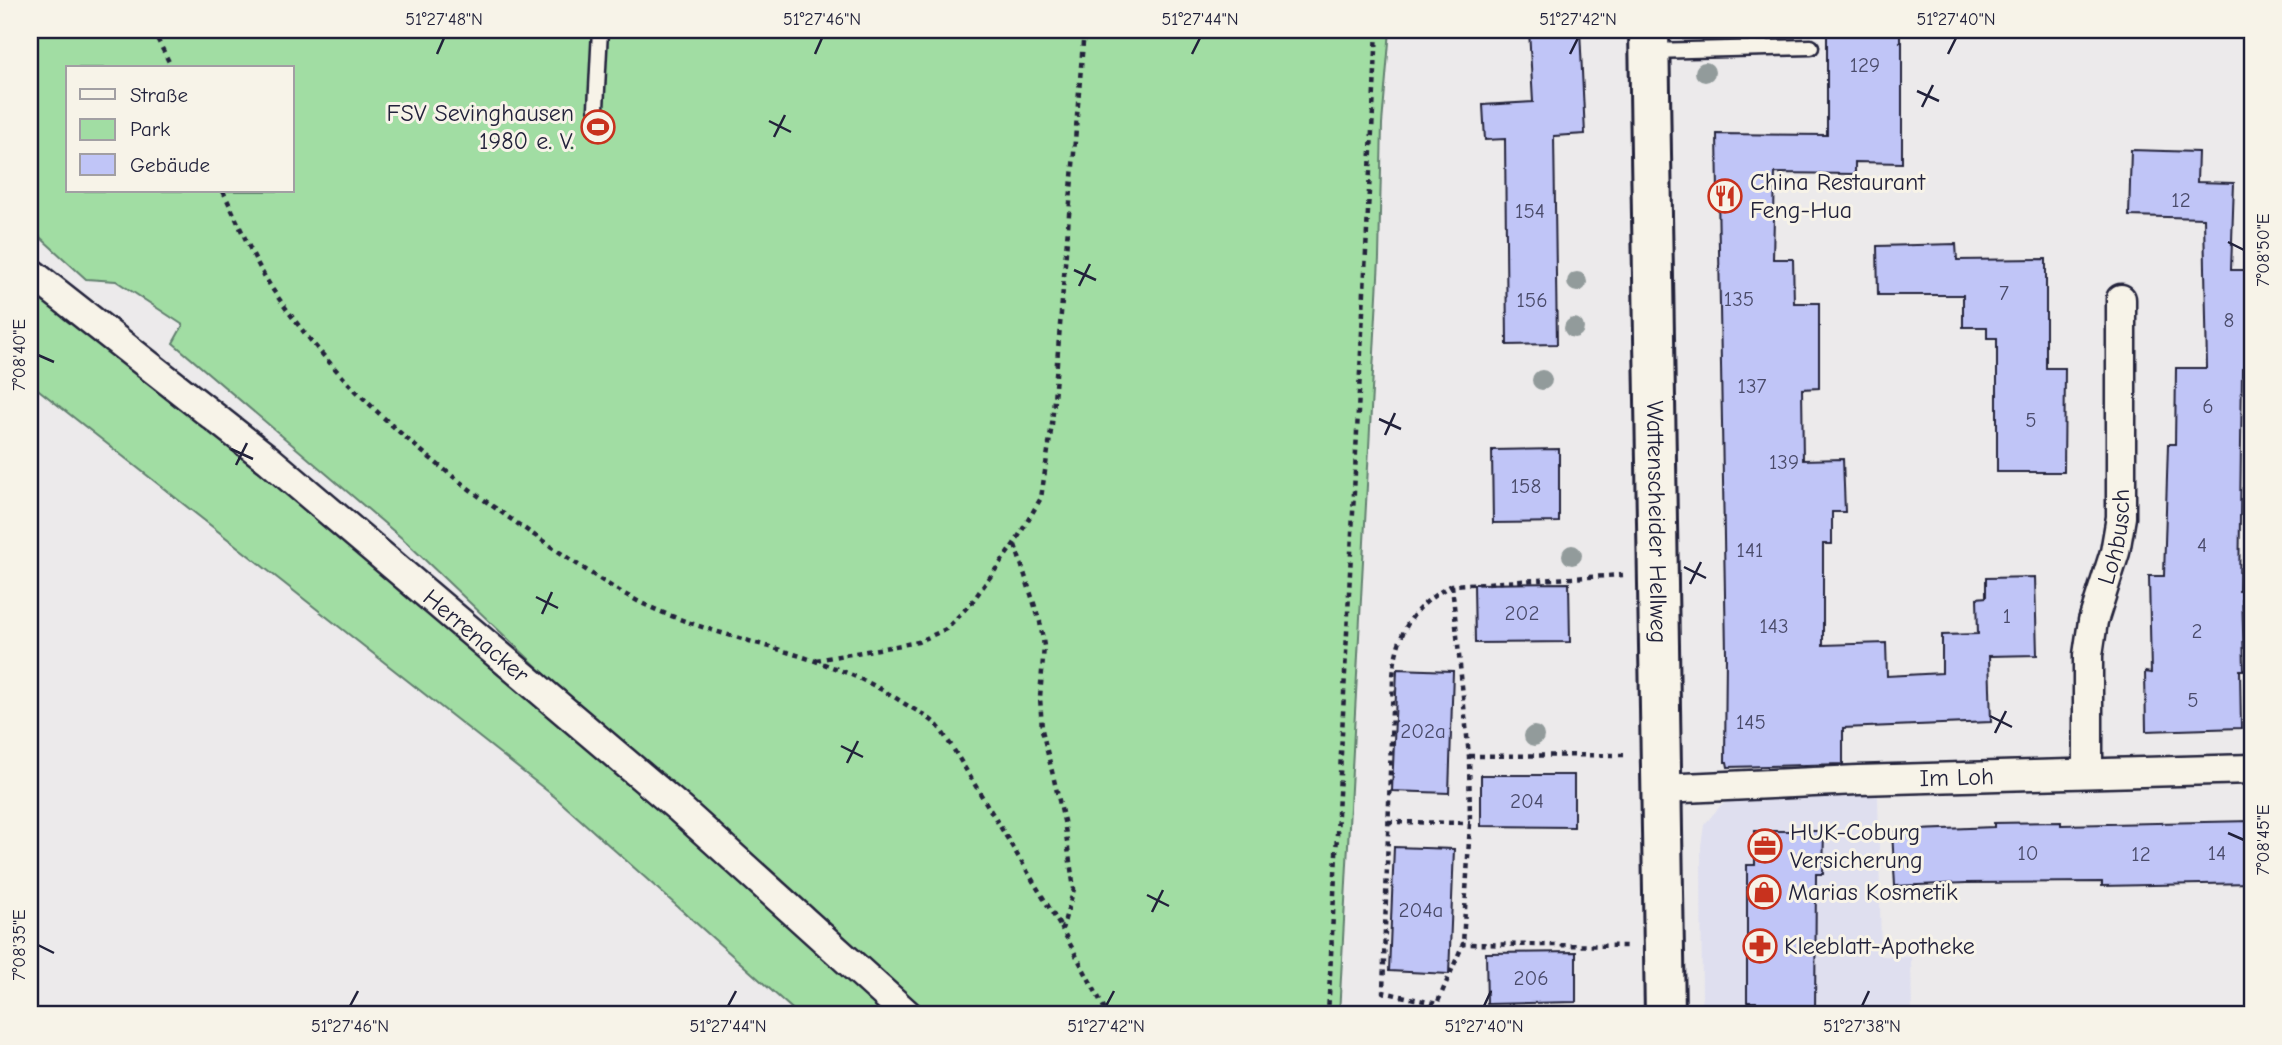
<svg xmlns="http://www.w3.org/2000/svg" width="2282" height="1045" font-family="'Comic Neue',sans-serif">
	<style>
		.built { fill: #dfdfef }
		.green { fill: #a1dda3; stroke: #62806f; stroke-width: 2; fill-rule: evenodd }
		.building { fill: #c0c5f7; stroke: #22223b; stroke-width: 2 }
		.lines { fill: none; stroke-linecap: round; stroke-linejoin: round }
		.lane-casing { stroke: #22223b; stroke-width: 19 }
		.street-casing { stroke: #22223b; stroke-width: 33 }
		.secondary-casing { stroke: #22223b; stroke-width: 44 }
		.path { stroke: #22223b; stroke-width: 4.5; stroke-dasharray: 5 5; stroke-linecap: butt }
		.lane { stroke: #f7f3e8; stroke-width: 14 }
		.street { stroke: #f7f3e8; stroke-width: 28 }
		.secondary { stroke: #f7f3e8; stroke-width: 38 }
		.tree { fill: #929b9b }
		.ticks { fill: none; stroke: #22223b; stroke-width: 2.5 }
		.labels { text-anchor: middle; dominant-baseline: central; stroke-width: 6; stroke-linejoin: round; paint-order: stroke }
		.number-label { font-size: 21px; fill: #4a4b6a }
		.poi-label { font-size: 24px; fill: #22223b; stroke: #f7f3e8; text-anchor: start }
		.street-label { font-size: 24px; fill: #22223b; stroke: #f7f3e8 }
		.neatline { fill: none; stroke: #22223b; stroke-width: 2.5 }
		.ticks-label { font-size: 18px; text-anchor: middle; fill: #22223b }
	</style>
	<rect width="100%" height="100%" fill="#eceaeb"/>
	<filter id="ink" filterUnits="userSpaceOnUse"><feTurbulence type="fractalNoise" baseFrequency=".0143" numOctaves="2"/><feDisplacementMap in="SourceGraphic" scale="14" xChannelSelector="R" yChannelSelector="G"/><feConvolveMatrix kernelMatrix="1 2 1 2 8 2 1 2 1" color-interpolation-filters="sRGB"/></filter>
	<g filter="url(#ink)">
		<path class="built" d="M1878 793 1881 956 1911 957 1912 1015H1702L1701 846 1704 825 1721 805 1736 798Z"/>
		<g class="green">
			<path d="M30 30H1390L1382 124 1379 258 1339 1015H921L551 680 404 540 173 343 183 325 116 281 86 279 30 228ZM68 68H292V191H68Z"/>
			<path d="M30 285 378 561 896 1015H799L555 797 30 383Z"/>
		</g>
		<g class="building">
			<path d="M1529 30H1580L1585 134 1554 136 1557 344 1507 345 1505 139 1485 140 1483 105 1533 102Z"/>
			<path d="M1827 30H1900V42H1902V163L1855 162V174L1775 173 1773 259H1793L1794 303H1819V388L1802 389 1803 460 1843 459 1845 512H1832V544H1823V645L1886 643 1887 676 1942 673V635L1978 634 1977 598 1986 597V578L2035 577 2037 655 1989 656 1991 722 1843 728V764L1728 767 1727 762H1725L1726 653 1717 134 1827 135Z"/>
			<path d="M2131 150 2198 152 2197 182 2234 183 2231 270H2252V368L2242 369 2239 591H2242L2244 670H2240L2241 728 2146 731 2145 672 2151 673 2149 576H2164L2168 444H2175L2176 368H2207L2204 218 2129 216Z"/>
			<path d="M1956 244 1957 260 2046 259V368H2065L2064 472H1997V338H1987V327H1963V295H1878L1877 246Z"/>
			<path d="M1559 449V522L1493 523 1492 450Z"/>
			<path d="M1569 583 1570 642 1475 643 1474 584Z"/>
			<path d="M1397 669 1453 671 1449 793 1392 791Z"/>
			<path d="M1481 775H1574V827L1481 826Z"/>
			<path d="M2252 821V883L2102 886V882L1966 883 1895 886 1892 831 1994 827V823L2061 822V825Z"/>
			<path d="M1755 831H1824L1823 874H1816L1815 1015H1756V1002H1747V865H1755Z"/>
			<path d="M1394 847 1454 849 1449 974 1389 971Z"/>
			<path d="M1576 952V1002L1487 1004 1486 953Z"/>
		</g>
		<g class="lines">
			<defs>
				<g id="lane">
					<path d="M1651 51 1811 47"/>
					<path d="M596 108 600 30"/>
				</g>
				<g id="street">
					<path id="s1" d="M30 272 269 460 680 809 908 1015"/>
					<path id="s2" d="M2088 773V655L2093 621 2115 552 2121 517V299"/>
					<path id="s3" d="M1661 789 1858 780 2252 769"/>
				</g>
				<g id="secondary">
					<path id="s4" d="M1649 30 1665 1015"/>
				</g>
			</defs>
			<use href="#lane" class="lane-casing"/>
			<use href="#street" class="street-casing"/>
			<use href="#secondary" class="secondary-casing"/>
			<g class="path">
				<path d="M153 30 172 68"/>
				<path d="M223 191C239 224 253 259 273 290 342 392 436 469 537 537 578 564 614 592 659 611 742 646 828 652 905 704 915 710 927 716 936 724 942 730 946 739 951 745L1062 929"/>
				<path d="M1015 545 1040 622 1044 646 1040 697 1042 730 1064 821 1074 889 1062 929 1108 1015"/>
				<path d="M1623 575 1452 585C1412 606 1396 633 1393 678L1383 992 1437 1004 1463 944 1628 946"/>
				<path d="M1452 585 1469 756 1470 823 1463 944"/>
				<path d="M816 660 918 642 946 629 972 602 1014 544 1041 498 1052 424 1084 30"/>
				<path d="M1469 756 1625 755"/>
				<path d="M1388 822 1470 823"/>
				<path d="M1328 1015 1377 30"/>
			</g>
			<use href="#lane" class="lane"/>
			<use href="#street" class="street"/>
			<use href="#secondary" class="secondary"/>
		</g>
		<g class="tree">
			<circle cx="1705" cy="72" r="10"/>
			<circle cx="1577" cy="282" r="10"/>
			<circle cx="1574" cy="328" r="10"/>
			<circle cx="1542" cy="380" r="10"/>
			<circle cx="1572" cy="555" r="10"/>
			<circle cx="1534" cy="736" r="10"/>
		</g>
	</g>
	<path class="ticks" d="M437 54 444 38M815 54 822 38M1192 54 1200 38M1570 54 1578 38M1948 54 1956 38M1917 91 1939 101M1922 107 1933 85M769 121 791 132M774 137 785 115M2228 242 2244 250M1074 270 1096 280M1079 286 1090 264M38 355 54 362M1379 419 1401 429M1385 435 1395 413M231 449 253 459M236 465 247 443M1684 567 1706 578M1690 584 1701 562M536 597 558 608M542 614 552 592M1990 716 2012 727M1995 733 2006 711M841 746 863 757M847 763 858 741M2228 833 2244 840M1147 895 1169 906M1152 912 1163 890M38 945 54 953M350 1006 358 991M728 1006 736 991M1106 1006 1114 991M1484 1006 1491 991M1862 1006 1869 991"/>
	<defs>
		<symbol id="stadium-ring" viewBox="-11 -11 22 22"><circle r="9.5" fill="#f7f3e8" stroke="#c8321e" stroke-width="1.5"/><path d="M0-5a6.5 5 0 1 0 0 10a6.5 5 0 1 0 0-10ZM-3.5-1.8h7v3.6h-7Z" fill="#c8321e"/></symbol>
		<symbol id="restaurant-ring" viewBox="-11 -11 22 22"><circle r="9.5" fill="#f7f3e8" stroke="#c8321e" stroke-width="1.5"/><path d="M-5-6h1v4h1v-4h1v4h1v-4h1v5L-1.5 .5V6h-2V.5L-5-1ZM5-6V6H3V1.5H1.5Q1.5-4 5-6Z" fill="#c8321e"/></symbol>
		<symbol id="office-ring" viewBox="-11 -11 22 22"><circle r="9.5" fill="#f7f3e8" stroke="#c8321e" stroke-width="1.5"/><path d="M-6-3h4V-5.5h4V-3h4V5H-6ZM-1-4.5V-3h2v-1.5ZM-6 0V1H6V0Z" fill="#c8321e"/></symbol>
		<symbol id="shop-ring" viewBox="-11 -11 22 22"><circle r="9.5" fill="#f7f3e8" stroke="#c8321e" stroke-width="1.5"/><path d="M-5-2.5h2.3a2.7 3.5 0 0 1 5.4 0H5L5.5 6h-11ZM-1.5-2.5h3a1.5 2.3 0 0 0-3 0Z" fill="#c8321e"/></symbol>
		<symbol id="pharmacy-ring" viewBox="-11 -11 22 22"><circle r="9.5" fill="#f7f3e8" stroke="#c8321e" stroke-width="1.5"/><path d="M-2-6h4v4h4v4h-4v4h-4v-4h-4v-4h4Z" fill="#c8321e"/></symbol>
	</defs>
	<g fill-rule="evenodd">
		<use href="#stadium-ring" x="579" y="108" width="38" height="38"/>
		<use href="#restaurant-ring" x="1706" y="177" width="38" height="38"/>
		<use href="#office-ring" x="1746" y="827" width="38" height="38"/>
		<use href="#shop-ring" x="1745" y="873" width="38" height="38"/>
		<use href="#pharmacy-ring" x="1741" y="927" width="38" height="38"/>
	</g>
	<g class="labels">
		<g class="number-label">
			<text x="1865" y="65">129</text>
			<text x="2181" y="200">12</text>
			<text x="1530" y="211">154</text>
			<text x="2004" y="293">7</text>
			<text x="1739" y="299">135</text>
			<text x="1532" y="300">156</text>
			<text x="2229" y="320">8</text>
			<text x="1752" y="386">137</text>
			<text x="2208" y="406">6</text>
			<text x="2031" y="420">5</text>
			<text x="1784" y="462">139</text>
			<text x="1526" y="486">158</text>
			<text x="2202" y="545">4</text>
			<text x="1750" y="550">141</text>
			<text x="1522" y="613">202</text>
			<text x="2007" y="616">1</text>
			<text x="1774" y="626">143</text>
			<text x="2197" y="631">2</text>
			<text x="2193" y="700">5</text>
			<text x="1751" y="722">145</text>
			<text x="1423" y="731">202a</text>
			<text x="1527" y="801">204</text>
			<text x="2028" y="853">10</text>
			<text x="2217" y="853">14</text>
			<text x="2141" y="854">12</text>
			<text x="1421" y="910">204a</text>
			<text x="1531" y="978">206</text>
		</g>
		<g class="poi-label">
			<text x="574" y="113" text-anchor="end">FSV Sevinghausen<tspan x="574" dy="28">1980 e. V.</tspan></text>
			<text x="1750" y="182">China Restaurant<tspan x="1750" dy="28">Feng-Hua</tspan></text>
			<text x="1790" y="832">HUK-Coburg<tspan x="1790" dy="28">Versicherung</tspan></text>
			<text x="1788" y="892">Marias Kosmetik</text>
			<text x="1784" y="946">Kleeblatt-Apotheke</text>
		</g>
		<g class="street-label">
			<text stroke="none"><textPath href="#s4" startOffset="492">Wattenscheider Hellweg</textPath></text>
			<text stroke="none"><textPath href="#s2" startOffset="240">Lohbusch</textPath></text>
			<text stroke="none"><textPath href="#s1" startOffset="576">Herrenacker</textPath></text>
			<text stroke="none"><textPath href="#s3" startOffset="296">Im Loh</textPath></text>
		</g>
	</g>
	<rect width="2282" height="1045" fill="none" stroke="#f7f3e8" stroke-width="77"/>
	<rect x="66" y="66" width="228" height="126" fill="#f7f3e8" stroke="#a29fa3" stroke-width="2"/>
	<rect x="80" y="89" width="35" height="10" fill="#f7f3e8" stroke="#a29fa3" stroke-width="2"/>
	<text x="130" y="102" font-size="21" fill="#22223b">Straße</text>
	<rect x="80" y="119" width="35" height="21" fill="#a1dda3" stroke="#a29fa3" stroke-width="2"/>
	<text x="130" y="136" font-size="21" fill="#22223b">Park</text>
	<rect x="80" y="154" width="35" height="21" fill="#c0c5f7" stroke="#a29fa3" stroke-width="2"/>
	<text x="130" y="172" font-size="21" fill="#22223b">Gebäude</text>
	<rect x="38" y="38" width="2206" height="968" class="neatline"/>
	<g class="ticks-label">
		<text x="444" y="25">51°27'48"N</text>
		<text x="822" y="25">51°27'46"N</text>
		<text x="1200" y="25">51°27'44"N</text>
		<text x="1578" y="25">51°27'42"N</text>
		<text x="1956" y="25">51°27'40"N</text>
		<text transform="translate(2263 250) rotate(-90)" y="6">7°08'50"E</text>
		<text transform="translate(19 355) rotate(-90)" y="6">7°08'40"E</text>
		<text transform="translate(2263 840) rotate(-90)" y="6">7°08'45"E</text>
		<text transform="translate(19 945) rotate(-90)" y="6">7°08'35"E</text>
		<text x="350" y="1032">51°27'46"N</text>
		<text x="728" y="1032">51°27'44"N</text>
		<text x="1106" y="1032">51°27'42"N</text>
		<text x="1484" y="1032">51°27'40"N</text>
		<text x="1862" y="1032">51°27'38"N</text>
	</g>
</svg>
